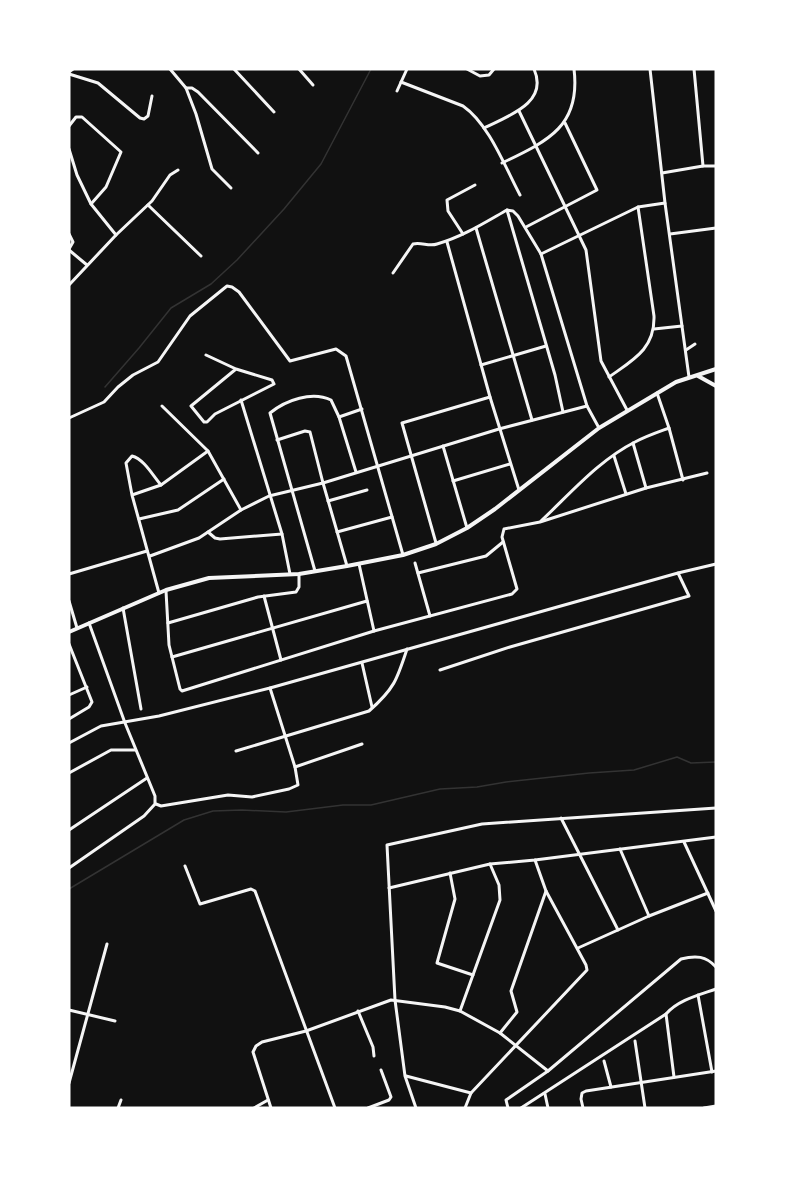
<svg xmlns="http://www.w3.org/2000/svg" width="785" height="1177" font-family="'Source Serif 4',serif">
	<style>
		.lines { fill: none; stroke-linecap: round; stroke-linejoin: round }
		.stream { stroke: #333; stroke-width: 1.5 }
		.minor { stroke: #f5f5f5; stroke-width: 3 }
		.tertiary { stroke: #f5f5f5; stroke-width: 4 }
	</style>
	<rect width="100%" height="100%" fill="#111"/>
	<g class="lines">
		<g class="stream">
			<path d="M105 387 139 348 171 308 211 284 237 260 284 209 321 164 371 69"/>
			<path d="M69 889 184 820 213 811 242 810 286 812 343 805H371L440 789 477 787 506 782 589 773 634 770 677 757 691 763 716 762"/>
		</g>
		<g class="minor">
			<path d="M170 69 186 88 196 114 212 169 231 188"/>
			<path d="M234 69 274 112"/>
			<path d="M299 69 313 85"/>
			<path d="M467 69 480 76 489 75 494 69"/>
			<path d="M650 69 665 203 689 377"/>
			<path d="M69 72 73 69"/>
			<path d="M69 74 98 83 140 118 144 119 148 116 152 96"/>
			<path d="M401 82 463 106C489 124 505 167 520 195"/>
			<path d="M186 88H192L198 92 258 153"/>
			<path d="M397 91 407 69"/>
			<path d="M519 111 586 250 601 361 627 410"/>
			<path d="M69 126 76 117H82L121 152 106 187 91 204"/>
			<path d="M484 128C508 116 549 103 534 69"/>
			<path d="M69 149 77 175 91 204 116 235"/>
			<path d="M502 163C548 141 581 126 574 69"/>
			<path d="M703 166H716"/>
			<path d="M662 173 703 166 694 69"/>
			<path d="M148 205 201 256"/>
			<path d="M507 210 513 211 518 216 541 254 587 406 599 428"/>
			<path d="M526 227 597 190 565 123"/>
			<path d="M476 228 532 420"/>
			<path d="M69 234 73 242 69 249"/>
			<path d="M463 234 448 211 447 200 475 185"/>
			<path d="M670 234 716 228"/>
			<path d="M447 242 490 397 519 490"/>
			<path d="M69 250 87 265"/>
			<path d="M541 254 638 207 665 203"/>
			<path d="M393 273 413 244C422 242 429 247 437 244 462 237 484 223 507 210L555 375 563 412"/>
			<path d="M69 285 116 235 152 201 170 175 178 170"/>
			<path d="M654 329 682 326"/>
			<path d="M686 350 695 344"/>
			<path d="M206 355 236 369 272 380 274 384 215 414 207 422H204L191 406 236 369"/>
			<path d="M481 365 546 346"/>
			<path d="M609 377C633 360 655 349 654 316L638 207"/>
			<path d="M657 393 669 428 683 480"/>
			<path d="M241 400 282 534 290 574"/>
			<path d="M162 406 208 451 241 510"/>
			<path d="M339 417 362 409"/>
			<path d="M69 418 104 402 118 387 133 375 158 362 190 316 227 286 232 287 239 292 290 361 336 349 346 356 403 555"/>
			<path d="M277 440 305 431 310 432 323 483 347 566"/>
			<path d="M633 443 646 488"/>
			<path d="M443 446 467 528"/>
			<path d="M614 456 626 494"/>
			<path d="M453 481 510 464"/>
			<path d="M161 485 208 451"/>
			<path d="M132 495 161 485C153 476 144 459 132 456L126 463 132 495 159 593"/>
			<path d="M328 501 367 490"/>
			<path d="M139 519 178 510 224 479"/>
			<path d="M541 521C570 494 599 460 635 442 646 436 658 432 669 428"/>
			<path d="M208 532 215 538 220 539 282 534"/>
			<path d="M337 532 392 517"/>
			<path d="M436 543 402 423 490 397"/>
			<path d="M150 556 199 538 241 510 269 496 323 483 499 429 587 406"/>
			<path d="M415 563 430 616"/>
			<path d="M359 564 374 631"/>
			<path d="M315 571 270 413C286 400 312 391 331 400L339 417 356 472"/>
			<path d="M418 573 486 556 503 542"/>
			<path d="M69 574 147 551"/>
			<path d="M166 591 169 645 180 689 182 691 374 631 512 594 517 589 502 537 504 529 540 522 646 488 707 473"/>
			<path d="M264 596 281 660"/>
			<path d="M69 601 77 628"/>
			<path d="M123 608 141 709"/>
			<path d="M168 623 258 597 296 592 299 587V574"/>
			<path d="M69 644 92 702 89 707 69 719"/>
			<path d="M172 657 367 601"/>
			<path d="M362 663 372 707"/>
			<path d="M440 670 510 647 689 596 678 573"/>
			<path d="M270 688 295 767 362 744"/>
			<path d="M69 695 87 687"/>
			<path d="M69 743 101 726 159 716 270 688 678 573 716 564"/>
			<path d="M236 751 369 711C394 689 397 680 407 649"/>
			<path d="M69 773 111 750H135"/>
			<path d="M156 804 161 806 228 795 252 797 289 789 298 785 295 767"/>
			<path d="M561 818 618 930"/>
			<path d="M69 830 147 778"/>
			<path d="M684 842 716 911"/>
			<path d="M620 849 649 916"/>
			<path d="M185 866 200 904 251 889 255 891 335 1108"/>
			<path d="M69 868 144 816 155 804V796L125 723 89 623"/>
			<path d="M450 873 455 899 437 963 473 975"/>
			<path d="M389 888 490 864 535 860 716 837"/>
			<path d="M578 948 649 916 708 893"/>
			<path d="M698 995 712 1072"/>
			<path d="M69 1010 115 1021"/>
			<path d="M358 1011 373 1047 374 1056"/>
			<path d="M460 1011 500 900 499 885 490 864"/>
			<path d="M500 1033 517 1012 511 991 546 891"/>
			<path d="M635 1041 645 1108"/>
			<path d="M604 1061 611 1087"/>
			<path d="M406 1076 471 1093"/>
			<path d="M674 1077 666 1014C678 1000 699 995 716 989"/>
			<path d="M69 1083 107 944"/>
			<path d="M545 1094 548 1108"/>
			<path d="M118 1108 121 1100"/>
			<path d="M254 1108 268 1100"/>
			<path d="M271 1108 253 1052 256 1046 262 1042 306 1031 391 1000 445 1007 460 1011 500 1033 548 1071"/>
			<path d="M368 1108 389 1100 391 1097 381 1070"/>
			<path d="M416 1108 405 1076 395 1000 387 845 482 824 716 808"/>
			<path d="M465 1108 471 1093 587 970 586 965 546 891 535 860"/>
			<path d="M508 1108 506 1100 548 1071 681 959C696 955 706 956 716 967"/>
			<path d="M521 1108 666 1014"/>
			<path d="M583 1108 581 1099 582 1093 586 1091 716 1071"/>
			<path d="M704 1108 716 1106"/>
		</g>
		<g class="tertiary">
			<path d="M698 376 716 386"/>
			<path d="M69 632 166 590 209 578 299 574 347 566 403 555 436 544 467 528 495 509 599 428 676 382 716 369"/>
		</g>
	</g>
	<rect width="785" height="1177" fill="none" stroke="#ffffff" stroke-width="141"/>
</svg>
